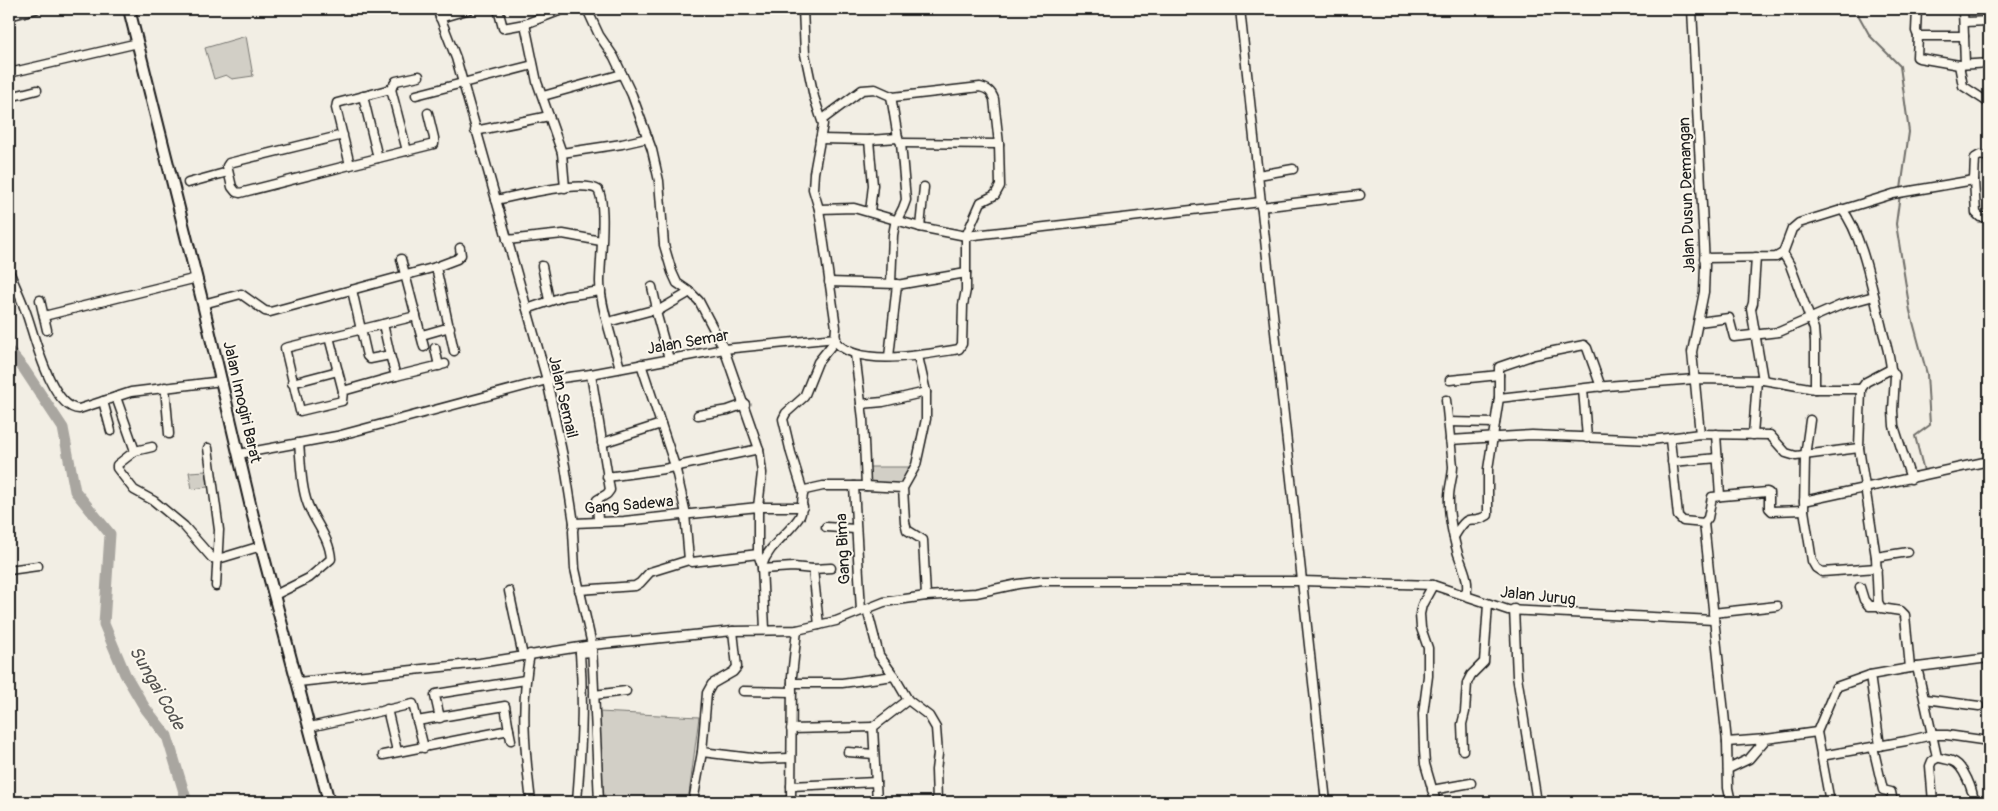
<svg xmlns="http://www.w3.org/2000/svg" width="1998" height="811" font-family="Pangolin,sans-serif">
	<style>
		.green { fill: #d2cfc6; stroke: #777671 }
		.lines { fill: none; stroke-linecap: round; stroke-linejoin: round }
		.stream { stroke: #716f6b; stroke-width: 2 }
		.river { stroke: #a9a6a0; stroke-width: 11 }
		.street-casing { stroke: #1c1c1c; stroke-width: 11 }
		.secondary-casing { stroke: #1c1c1c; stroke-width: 14 }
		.street { stroke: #fbf7ec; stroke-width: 8 }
		.secondary { stroke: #fbf7ec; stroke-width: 10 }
		.labels { text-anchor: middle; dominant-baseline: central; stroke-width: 4; stroke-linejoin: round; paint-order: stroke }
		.street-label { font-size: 16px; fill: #1c1c1c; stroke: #fbf7ec }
		.water-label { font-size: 18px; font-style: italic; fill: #545351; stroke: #fbf7ec }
	</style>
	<rect width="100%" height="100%" fill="#f2eee4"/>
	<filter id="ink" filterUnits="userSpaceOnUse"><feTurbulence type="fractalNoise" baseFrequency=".02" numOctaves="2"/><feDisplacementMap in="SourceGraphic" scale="10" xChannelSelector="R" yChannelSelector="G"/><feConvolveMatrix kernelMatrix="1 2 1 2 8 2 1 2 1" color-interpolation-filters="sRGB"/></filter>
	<g filter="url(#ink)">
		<g class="green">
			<path d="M246 36 253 76 232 79 226 75 214 79 205 48Z"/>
			<path d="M865 467H909L901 486 867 485Z"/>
			<path d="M206 471 208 487 192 489 189 472Z"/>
			<path d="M599 712 699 717 688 802H602Z"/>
		</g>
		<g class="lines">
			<g class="stream">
				<path d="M1855 9 1870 36 1900 66 1909 132 1901 189"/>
				<path d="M1900 194 1896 224 1910 311 1927 374 1930 425 1915 436 1924 471"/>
				<path d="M1982 466 1989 465"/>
			</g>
			<path class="river" d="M9 351 24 369 63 428 75 491 110 534 104 624 125 674 145 708 167 736 187 802"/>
			<defs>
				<g id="street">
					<path d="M437 9 456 58 547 380 565 466 574 523 573 531 575 569 592 645 599 802"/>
					<path d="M498 9 503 28 525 24 537 82 562 153 565 188"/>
					<path d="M587 9 599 35 614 57 632 95 652 150 659 181 664 245 672 272 677 283 690 292 699 301 724 349 759 449 762 473 758 507V554L762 566 765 629"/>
					<path d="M803 9 805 54 814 97 823 124 814 173 813 189 819 209 836 327 835 341C858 369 927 354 959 349L962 344 963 305 966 290V236L981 202 995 195 1000 186 999 144 994 99C991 91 988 89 980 87L893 97 875 89 862 90 823 119"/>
					<path d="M1240 9 1326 802"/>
					<path d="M1692 9 1705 265 1704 292 1692 352 1700 434"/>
					<path d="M1917 9 1916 31 1918 36H1964"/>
					<path d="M1963 9 1965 64"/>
					<path d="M9 16 36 9"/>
					<path d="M440 18 470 9"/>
					<path d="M1964 22 1989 21"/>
					<path d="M525 24 564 9"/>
					<path d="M1918 36 1917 57 1919 58 1959 65 1989 63"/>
					<path d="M1959 65 1963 86 1989 103"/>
					<path d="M9 73 138 43"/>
					<path d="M391 89 396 81 419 76"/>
					<path d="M9 92 10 97 37 90"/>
					<path d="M416 95 533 65"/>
					<path d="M363 96 378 158"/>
					<path d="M543 96 622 74"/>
					<path d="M475 131 549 116"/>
					<path d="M343 135 229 163 227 166 232 187 236 192 240 193 350 165 336 108 337 103 391 89 407 151"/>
					<path d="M820 139 869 140 898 138"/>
					<path d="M869 140 873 185 870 212"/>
					<path d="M901 143 999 144"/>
					<path d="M562 153 622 144 648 138"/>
					<path d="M1989 157 1980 155 1975 158 1974 180 1976 213 1980 217H1989"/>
					<path d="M350 165 434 144V138L428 113"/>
					<path d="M1258 175 1293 169"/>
					<path d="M188 183 228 172"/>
					<path d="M496 200C515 196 584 179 598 190 607 204 600 262 600 282 600 305 614 345 620 368"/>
					<path d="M1261 207 1360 195"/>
					<path d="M819 209 854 208 920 227 966 236 1261 202"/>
					<path d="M1842 209C1863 236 1872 290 1881 324 1884 338 1890 354 1891 369L1895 375 1893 411 1894 426 1911 479"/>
					<path d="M920 227 924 187"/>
					<path d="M507 240 563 234 601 241"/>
					<path d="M1783 253 1790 265 1814 329 1815 342V389"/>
					<path d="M1756 257 1753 303 1751 309 1763 380"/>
					<path d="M1704 258 1776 257 1783 253 1792 229 1799 223 1893 194 1974 180"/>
					<path d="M401 259 424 347"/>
					<path d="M542 266 549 300"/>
					<path d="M436 267 454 351"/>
					<path d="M9 271C15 286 23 302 28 318 35 339 52 408 79 409L131 392 222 381"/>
					<path d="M829 282 897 284 889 357"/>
					<path d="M891 283 893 235 895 224 903 208 906 200 901 143 898 138 891 96"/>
					<path d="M897 285 966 273"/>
					<path d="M652 287 656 304 655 311"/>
					<path d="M352 290 367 356 370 359 390 355 383 324"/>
					<path d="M40 300 47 330"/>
					<path d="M203 304 241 294 265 311 270 312 436 267 457 259 461 255 460 248"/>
					<path d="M527 309 565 296 601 291"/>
					<path d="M656 312 690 292"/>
					<path d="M44 316 197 278"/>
					<path d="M416 316 285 348 300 411 342 401 343 391 396 376 445 364"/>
					<path d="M608 322 653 310 656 312 669 359"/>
					<path d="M1699 322 1729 318 1734 337 1779 332 1841 305 1874 296"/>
					<path d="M422 335 450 327"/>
					<path d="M329 337 343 391"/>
					<path d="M435 348 439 366"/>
					<path d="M390 355 396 376"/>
					<path d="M918 356 926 392V419L916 465 903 488 905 522 907 530 923 540 926 596"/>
					<path d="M641 364 675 466 686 514"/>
					<path d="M1891 369 1866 382 1861 389 1859 448 1876 557 1878 602 1881 608 1901 611 1905 615 1910 668"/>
					<path d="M591 374 610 490 607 494 597 500 598 521"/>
					<path d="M1450 380 1499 375"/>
					<path d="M292 383 338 371"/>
					<path d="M165 387 169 434"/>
					<path d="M1583 389 1587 438"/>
					<path d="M116 397 135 451"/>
					<path d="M1499 398 1594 387 1695 379 1763 380 1815 389H1861"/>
					<path d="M1446 400 1453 466C1453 477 1449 487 1449 497 1448 516 1453 536 1458 554 1463 568 1470 581 1466 595"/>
					<path d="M103 401 111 431"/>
					<path d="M861 404 883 402 926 392"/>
					<path d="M698 415 728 410 745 404"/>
					<path d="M1810 420 1805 456 1804 510 1812 561 1816 568 1822 572 1877 568"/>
					<path d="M1448 422 1495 423"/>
					<path d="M1716 434 1720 496"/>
					<path d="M1753 435 1757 380"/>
					<path d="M1670 439 1678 516 1683 521 1704 523 1727 742 1728 788 1731 802"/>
					<path d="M1450 440 1532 435 1651 440 1700 434 1770 435 1786 453 1796 456 1859 448"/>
					<path d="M602 443 661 424"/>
					<path d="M152 447 135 451 117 465V468L134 490 154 501 184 526 212 558 218 559 261 546"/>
					<path d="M208 448 219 530 216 586"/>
					<path d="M239 454 337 436 547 380 591 374 724 349 836 338"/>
					<path d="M1672 462 1718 458"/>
					<path d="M607 477 664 469 759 449"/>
					<path d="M854 486 861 611"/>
					<path d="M866 486 903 488"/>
					<path d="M803 492 791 453 783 419 786 413 804 397 818 362 835 341"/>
					<path d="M1804 501 1989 461"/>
					<path d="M685 514 689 560 692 562 758 554"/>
					<path d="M574 523 624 521 758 507H803"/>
					<path d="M1704 523 1708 518 1712 497 1767 492 1769 493V508L1772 511 1804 510"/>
					<path d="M826 527 855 529"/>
					<path d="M1454 537C1471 508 1469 527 1488 515V469L1499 398V367L1534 355 1584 345 1587 348 1601 387"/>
					<path d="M1876 557 1908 552"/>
					<path d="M762 566C768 545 789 534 800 516 804 507 800 497 805 490L823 486H866L863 419 855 354"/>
					<path d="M762 569 793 567 813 569 819 625"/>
					<path d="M813 569 831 568"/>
					<path d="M9 570 38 566"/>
					<path d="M1433 585 1422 605 1420 614 1421 628 1428 648V676L1423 714 1424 751 1425 764 1436 802"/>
					<path d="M1860 587 1864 600 1869 606H1879"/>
					<path d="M579 590 635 586 640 583 650 572 689 560"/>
					<path d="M509 591 523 656"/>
					<path d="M275 595 309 578 331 559C330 539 316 524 308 505 301 487 301 464 299 443"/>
					<path d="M867 609 879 655 894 676 908 700 929 716 936 728 938 754 936 770 937 802"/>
					<path d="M1514 609 1517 676 1537 802"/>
					<path d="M1713 613 1777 606"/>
					<path d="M530 654C520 704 525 752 531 802"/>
					<path d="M1917 667 1937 757C1941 759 1947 759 1952 761 1964 765 1973 791 1974 802"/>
					<path d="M1870 675 1880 746"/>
					<path d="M298 682 480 663 592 645 733 631 797 630 836 621 884 602 926 596 976 593 1018 584 1043 581H1302L1433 585 1508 610 1714 620"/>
					<path d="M792 683H842L894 676"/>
					<path d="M743 691 792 692"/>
					<path d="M594 695 626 691"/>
					<path d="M1925 699 1979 706"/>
					<path d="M387 709 397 751"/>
					<path d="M440 718 435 696 436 694 525 680"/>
					<path d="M417 721 505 706 509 730"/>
					<path d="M310 727 413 704 424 748"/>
					<path d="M791 729 873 727"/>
					<path d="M1727 742 1766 739 1817 732"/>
					<path d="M1873 747 1883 790 1891 792 1893 802"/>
					<path d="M1463 750 1462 724 1465 712 1467 683 1471 675 1484 662 1488 604"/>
					<path d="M702 752 760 759 790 758"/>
					<path d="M848 752 874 754"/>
					<path d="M383 755 509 730 511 740"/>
					<path d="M1821 756 1906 741 1932 735H1947L1989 741"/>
					<path d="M1728 769 1749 759 1766 739"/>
					<path d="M791 786 876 782"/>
					<path d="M1432 790 1471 783"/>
					<path d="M577 801C581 751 584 704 580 653L592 652"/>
					<path d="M568 802H577"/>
					<path d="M693 802 702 752 707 693 712 684 733 672 737 667 733 631"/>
					<path d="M791 802 792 676 797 630"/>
					<path d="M877 802 873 727 908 700"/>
					<path d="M1830 802 1817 732 1836 687 1870 675 1910 668 1989 658"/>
					<path d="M1933 802 1930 766 1932 761 1937 758"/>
				</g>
				<path id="secondary" d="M129 9 203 304 253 516 329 802"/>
			</defs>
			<use href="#street" class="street-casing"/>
			<use href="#secondary" class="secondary-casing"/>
			<use href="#street" class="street"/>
			<use href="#secondary" class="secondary"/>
		</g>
	</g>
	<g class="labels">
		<g class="street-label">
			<text transform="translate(1687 195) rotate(-92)">Jalan Dusun Demangan</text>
			<text transform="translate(688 342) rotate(-10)">Jalan Semar</text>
			<text transform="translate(563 397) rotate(77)">Jalan Semail</text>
			<text transform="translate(242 402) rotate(77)">Jalan Imogiri Barat</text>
			<text transform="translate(629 505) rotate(-5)">Gang Sadewa</text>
			<text transform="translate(843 549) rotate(-93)">Gang Bima</text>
			<text transform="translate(1538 596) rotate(6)">Jalan Jurug</text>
		</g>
		<g class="water-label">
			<text transform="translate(157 688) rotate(60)">Sungai Code</text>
		</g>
	</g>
	<rect width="1998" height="811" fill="none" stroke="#fbf7ec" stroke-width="30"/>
	<rect x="15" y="15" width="1968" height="781" fill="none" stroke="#1c1c1c" stroke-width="2" filter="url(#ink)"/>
</svg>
